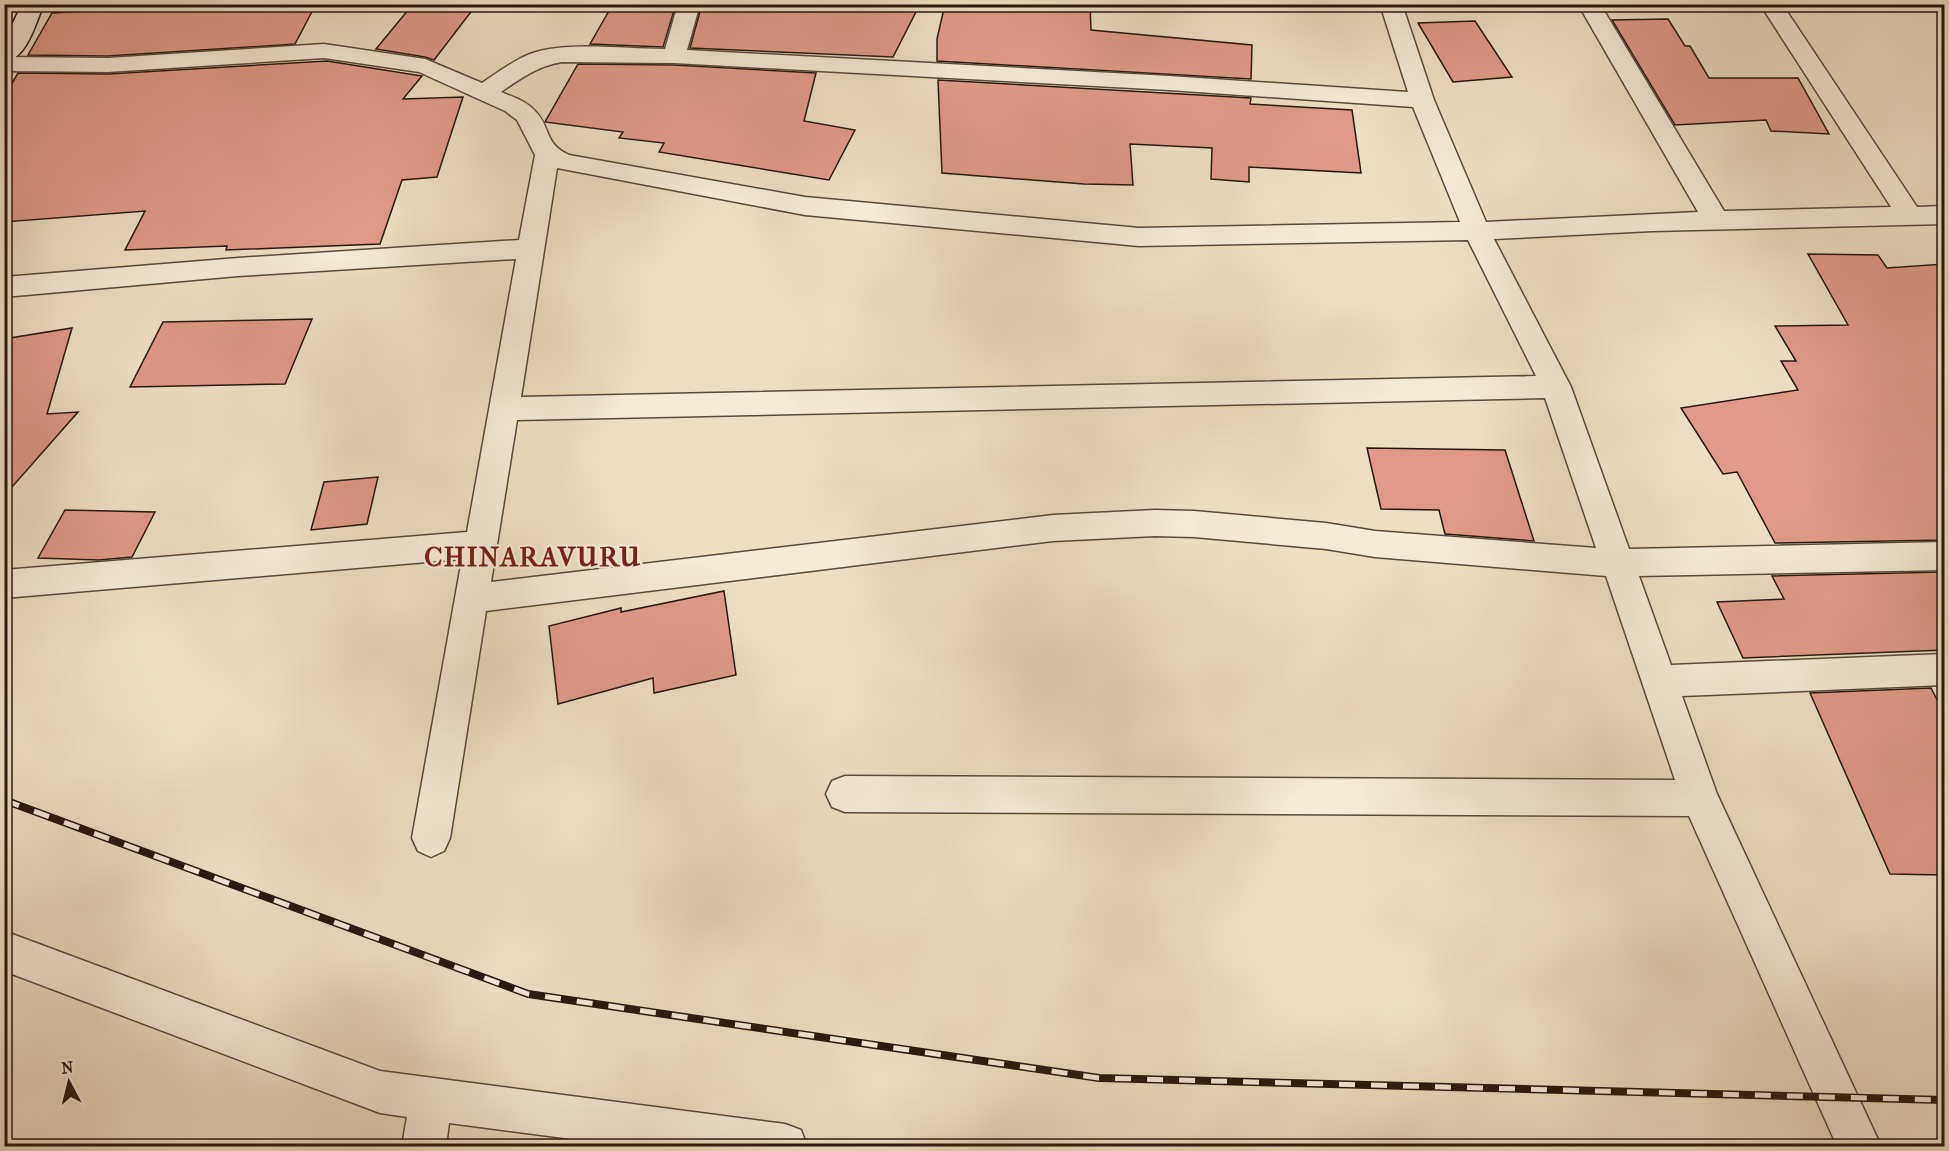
<svg xmlns="http://www.w3.org/2000/svg" width="1949" height="1151" font-family="'IM FELL French Canon',serif">
	<style>
		.building { fill: #e09a87; stroke: #27180f; stroke-width: 1.5 }
		.lines { fill: none; stroke-linecap: round; stroke-linejoin: round }
		.minor-casing { stroke: #584a3c; stroke-width: 3 }
		.secondary-casing { stroke: #27180f; stroke-width: 3 }
		.minor { fill: #f3ead7; fill-rule: evenodd }
		.secondary { fill: #f3ead7; fill-rule: evenodd }
		.rail-casing { stroke: #27180f; stroke-width: 8 }
		.rail { stroke: #f3ead7; stroke-width: 5; stroke-dasharray: 16; stroke-linecap: butt }
		.labels { text-anchor: middle; dominant-baseline: central; stroke-width: 4.5; stroke-linejoin: round; paint-order: stroke }
		.district-label { font-size: 27px; font-weight: bold; letter-spacing: 1.5px; fill: #7a1f14; stroke: #f3ead7 }
	</style>
	<rect width="100%" height="100%" fill="#ecdfc1"/>
	<filter id="stains"><feTurbulence type="fractalNoise" baseFrequency=".00333" numOctaves="4"/><feColorMatrix values="0 0 0 0 .2 0 0 0 0 .09 0 0 0 0 .02 0 0 0 .5 -.17"/></filter>
	<radialGradient id="worn" r=".72"><stop offset=".6" stop-color="#630" stop-opacity="0"/><stop offset="1" stop-color="#630" stop-opacity=".3"/></radialGradient>
	<g class="building">
		<path d="M275 4H316L295 44 108 56 28 55 52 13 115 9 114 11Z"/>
		<path d="M413 4H477L434 60 425 57 376 49Z"/>
		<path d="M613 4H676L663 47 590 44Z"/>
		<path d="M702 4H920L893 57 690 48Z"/>
		<path d="M945 4H1090L1091 30 1252 45 1251 79 937 61V39Z"/>
		<path d="M1668 19 1685 46H1690L1709 78H1798L1829 134 1771 131 1766 120 1675 125 1612 20Z"/>
		<path d="M1475 21 1512 77 1453 82 1418 23Z"/>
		<path d="M327 61 422 76 403 99 463 97 437 177 402 180 380 244 226 250 227 246 125 250 145 211 4 222V97L18 73 108 74Z"/>
		<path d="M578 64 674 65 816 73 804 121 855 130 829 180 659 152 664 143 619 138 623 132 545 122Z"/>
		<path d="M938 80 1251 98 1250 104 1352 110 1361 173 1249 167V182L1211 179 1212 148 1130 144 1133 185 1084 184 942 173Z"/>
		<path d="M1808 254 1878 255 1887 268 1944 264V540L1775 543 1737 472 1723 474 1681 408 1798 390 1781 361H1796L1775 326 1848 325Z"/>
		<path d="M312 319 285 384 130 387 163 322Z"/>
		<path d="M72 328 47 414 78 412 4 496V339Z"/>
		<path d="M1367 448 1505 450 1534 541 1445 534 1439 510 1381 509Z"/>
		<path d="M378 477 367 524 311 530 324 482Z"/>
		<path d="M65 510 155 512 132 557 99 560 38 558Z"/>
		<path d="M1944 572V650L1743 658 1717 602 1784 599 1772 576Z"/>
		<path d="M724 591 736 675 654 693 653 678 558 704 549 626 621 608V612Z"/>
		<path d="M1931 688 1944 713V875L1890 874 1810 693Z"/>
	</g>
	<g class="lines">
		<defs>
			<g id="minor">
				<path d="M678 4H700L687 50 1169 76 1408 92 1380 4H1402L1434 100 1486 222 1698 212 1578 4H1600L1724 211 1891 207 1760 4H1782L1917 207 1944 206V224L1652 231 1494 239 1571 387 1629 549 1944 542V570L1639 576 1671 665 1944 654V685L1682 696 1717 794 1881 1146H1837L1689 816 845 812 832 807 826 794 832 781 845 776 1675 780 1606 576 1375 557 1326 549 1194 537 1155 536 1053 541 486 611 450 838 444 851 431 857 418 851 412 838 462 559 4 598V570L467 532 516 259 238 276 4 297V277L238 258 519 240 535 155 517 120 505 111 419 72 324 58 108 72 4 71V57L108 58 324 44 425 59 482 83C498 72 513 61 530 54 564 41 627 49 665 49ZM562 62 674 63 1169 90 1413 107 1460 222 1139 228 805 197 569 155C544 144 551 127 535 111 526 101 513 97 501 92 521 78 538 66 562 62ZM557 168 805 215 1139 246 1468 240 1536 376 521 397ZM1545 398 1596 548 1375 531 1326 523 1194 511 1155 510 1053 515 491 582 517 420Z"/>
				<path d="M4 931 380 1071 785 1124 801 1130 807 1146H626L449 1123 446 1146H402L407 1117 380 1113 4 971Z"/>
			</g>
			<path id="secondary" d="M22 4H44C35 24 28 57 4 63V42Z"/>
		</defs>
		<use href="#minor" class="minor-casing"/>
		<use href="#secondary" class="secondary-casing"/>
		<use href="#minor" class="minor"/>
		<use href="#secondary" class="secondary"/>
		<defs>
			<path id="rail" d="M4 800 528 994 1099 1078 1944 1100"/>
		</defs>
		<use href="#rail" class="rail-casing"/>
		<use href="#rail" class="rail"/>
	</g>
	<g class="labels">
		<g class="district-label">
			<text x="533" y="557">CHINARAVURU</text>
		</g>
	</g>
	<rect width="1949" height="1151" fill="none" stroke="#ecdfc1" stroke-width="24"/>
	<rect x="6" y="6" width="1937" height="1139" fill="none" stroke="#27180f" stroke-width="3"/>
	<rect x="12" y="12" width="1925" height="1127" fill="none" stroke="#27180f" stroke-width="1.5"/>
	<g transform="translate(69 1082) rotate(353)" stroke="#f3ead7" stroke-width="4.5" paint-order="stroke">
	<path d="M0-4.5L10 22L0 15L-10 22Z" fill="#27180f"/>
	<text y="-9" font-size="16" font-weight="bold" text-anchor="middle" fill="#27180f">N</text>
	</g>
	<rect width="100%" height="100%" filter="url(#stains)"/>
	<rect width="100%" height="100%" fill="url(#worn)"/>
</svg>
